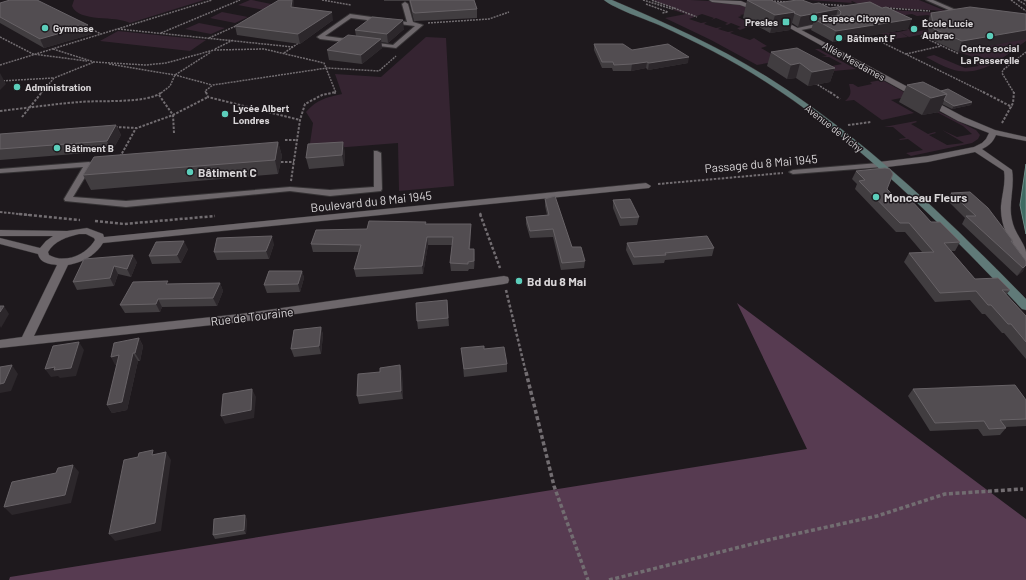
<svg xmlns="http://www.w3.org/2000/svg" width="1026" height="580" font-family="Barlow,sans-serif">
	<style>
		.green { fill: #352431 }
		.forest { fill: #573b51 }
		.water { fill: #3f6b63; stroke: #6d8b86 }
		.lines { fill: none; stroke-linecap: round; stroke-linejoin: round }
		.service-casing { stroke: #363335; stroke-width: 2 }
		.minor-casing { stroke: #363335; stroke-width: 1 }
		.secondary-casing { stroke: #363335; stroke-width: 1 }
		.path-far3 { stroke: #726d71; stroke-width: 1.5; stroke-dasharray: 2 1; stroke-linecap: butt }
		.path-far2 { stroke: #726d71; stroke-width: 2; stroke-dasharray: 2.5 1.5; stroke-linecap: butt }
		.path-far1 { stroke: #726d71; stroke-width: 2.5; stroke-dasharray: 3 2; stroke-linecap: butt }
		.path { stroke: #726d71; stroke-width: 3.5; stroke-dasharray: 4 2.5; stroke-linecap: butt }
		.service { fill: #6d676b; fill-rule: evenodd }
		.minor { fill: #6d676b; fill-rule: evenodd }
		.secondary { fill: #607a78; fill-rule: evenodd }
		.wall { fill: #413d40 }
		.shaded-wall { fill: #2c272b }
		.building { fill: #524d51; stroke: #676266 }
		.poi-dot { fill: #5ccebb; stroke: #1e191d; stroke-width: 1.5 }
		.labels { text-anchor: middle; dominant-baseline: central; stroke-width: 3; stroke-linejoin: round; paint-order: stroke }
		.far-poi-label { font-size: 10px; font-weight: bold; fill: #d9d6d8; stroke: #1e191d; text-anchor: start }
		.far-street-label { font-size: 10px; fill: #d9d6d8; stroke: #1e191d }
		.street-label { font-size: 12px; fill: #d9d6d8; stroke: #1e191d }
		.poi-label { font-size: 12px; font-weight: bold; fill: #d9d6d8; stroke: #1e191d; text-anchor: start }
	</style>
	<rect width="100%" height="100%" fill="#1e191d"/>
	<g class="green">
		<path d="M74 0H204L130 23C116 15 79 23 72 6Z"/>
		<path d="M250 0H252L276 5 264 10 238 5Z"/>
		<path d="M653 0H691L727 2 743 5 758 12 740 15 742 16 738 17 753 25 740 30 737 28 741 27 731 23 727 25 725 24 728 23 716 18 711 20 714 18 702 14 689 19 701 23 707 22 704 24 716 28 722 27 718 29 728 32 734 31 730 33 750 40 754 38 767 46 761 48 783 61H779L757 65 711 40 665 18 686 14 673 10 676 9Z"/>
		<path d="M808 0H919L946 11 863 6 852 1 851 2 853 3Z"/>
		<path d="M858 8 941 13 932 17 928 15 917 16 912 14 886 18 915 32 925 30 934 32 909 37 900 32 908 37 893 39 869 28 886 33 899 32 908 30Z"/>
		<path d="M222 12 248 17 235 23 210 18Z"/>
		<path d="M199 23 225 28 211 34 185 29Z"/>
		<path d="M118 31 206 40 190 51 100 41Z"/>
		<path d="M426 37 446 38 454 186 399 191 398 143 309 150 313 123 306 112C316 100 327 97 342 94L335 74 381 77Z"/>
		<path d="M1026 38V41C1003 57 981 79 951 69 942 66 934 61 926 57L934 55 965 68 979 66 975 63 987 60 979 56 973 57 958 52 973 50 972 49Z"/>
		<path d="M815 49H819L856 69 833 71 827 67 842 64 829 57H821L827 56Z"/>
		<path d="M882 80 911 96 891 100 914 113 882 120 854 100 845 101C852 95 851 92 849 84H853L858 87 872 84 870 82Z"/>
		<path d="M933 110H935L976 130 980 135 978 139 972 143 911 156 906 153 923 150 908 139 900 140 899 139 906 138 893 127H884L916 121 917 122 911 124 928 134 935 132 936 133 929 135 947 145 964 143 942 130 957 137 972 134 963 126Z"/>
	</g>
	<path class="forest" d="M737 303 1026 519V580H9L10 577 807 449Z"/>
	<path class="water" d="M1026 164V234L1020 205Z"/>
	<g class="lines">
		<defs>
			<g id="service">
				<path d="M926 0H933L963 13 958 14Z"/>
				<path d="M405 2 408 4 413 22 423 25 396 48 320 39 317 37 350 14 407 22 402 4ZM351 18 415 26 393 45 325 36Z"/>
				<path d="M825 22 827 23V25L796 31 793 29Z"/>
				<path d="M374 151H377L381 153 382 189 381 191 330 196 290 191 126 207 65 201 64 199 83 167 0 173V169L89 162 93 164 73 197 126 201 290 187 330 190 374 187Z"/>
				<path d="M879 163H882V167L793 174 789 172 793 170Z"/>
			</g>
			<g id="minor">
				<path d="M709 0 741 1 763 10 760 12 740 5 712 2Z"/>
				<path d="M779 18 964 117 995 130 1026 137V141L996 135C993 142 989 146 982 149L1012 170C1015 187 1008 204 1012 220 1014 232 1025 244 1026 252 1026 255 1026 258 1026 261L1022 260C1011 244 1000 227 1001 206 1002 194 1006 183 1004 171L975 152 928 162 879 168 875 165 879 162 928 156 974 147 982 143 986 139 989 133 958 121 777 21 776 20Z"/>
				<path d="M646 183 651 186 649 188 103 243C95 256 83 262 68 265L34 336 240 314 504 276 508 277 509 280 508 283 504 284 240 322 0 348V340L22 337 57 265C49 264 40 263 38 254L0 244V238L40 248 46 241 53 236H0V230L67 231 87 228 103 234 104 237ZM79 234H86L94 238 95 240C86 255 65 264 49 255L48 252C54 241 67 237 79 234Z"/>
			</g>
			<path id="secondary" d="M604 0H612C666 23 722 48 772 80 866 140 948 219 1026 299V310L1022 309C944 226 862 144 766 82 732 60 696 42 659 25 645 19 615 9 604 0Z"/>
		</defs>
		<use href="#service" class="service-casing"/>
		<use href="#minor" class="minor-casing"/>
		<use href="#secondary" class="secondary-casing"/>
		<g class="path-far3">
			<path d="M322 0 351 5"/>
			<path d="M643 0 672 9 674 8 651 0"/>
			<path d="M1011 0 1026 11"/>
			<path d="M1018 0 1026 5"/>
			<path d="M1024 0 1026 1"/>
			<path d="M771 1 788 2"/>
			<path d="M646 4 668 12 662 13"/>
			<path d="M819 4 850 6"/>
			<path d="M674 8 697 17"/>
			<path d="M887 8 930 11"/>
			<path d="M428 23 489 19 509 12"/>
			<path d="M87 27 101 34"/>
			<path d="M118 29 293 47"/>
			<path d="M161 33 240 0"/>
			<path d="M867 35 985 93"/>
			<path d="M921 36 959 54"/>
			<path d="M0 37 33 54 87 61"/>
			<path d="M209 38 238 25"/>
			<path d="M53 49 94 62 146 65 166 63 214 50 264 49 324 63 336 93H333"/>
			<path d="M215 49 233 40"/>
			<path d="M284 53 300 42"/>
			<path d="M906 54 941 46"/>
			<path d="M109 64 175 75 212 85"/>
			<path d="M0 65 212 0"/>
			<path d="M0 81 53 78"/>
			<path d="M815 83 831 93"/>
			<path d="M41 93 54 78 94 62"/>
			<path d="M161 93 170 86 175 75 211 52"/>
			<path d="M206 93 205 91 213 85 327 68 379 71 396 56"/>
			<path d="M1014 93 1002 73 1003 70 1026 52"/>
		</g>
		<g class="path-far2">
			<path d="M206 92 208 97 300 120"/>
			<path d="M830 92 840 99"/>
			<path d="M983 92 1012 107"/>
			<path d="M159 95 173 115 174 133"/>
			<path d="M0 111C27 108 53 104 80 102 100 100 148 104 162 92"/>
			<path d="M22 117 42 92"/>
			<path d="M1002 123 1013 103 1014 92"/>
			<path d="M848 125 871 122"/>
			<path d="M115 127 137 128 173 115 208 97"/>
			<path d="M285 140H297"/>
			<path d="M120 157 136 128"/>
			<path d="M281 162H294"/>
			<path d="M291 181 300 120 305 104 322 95 336 92"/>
			<path d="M658 184 783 173"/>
			<path d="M0 212 29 215"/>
			<path d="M480 213 481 215"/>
		</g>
		<g class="path-far1">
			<path d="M19 214 80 220"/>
			<path d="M480 214 500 268"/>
			<path d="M95 221 124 224 215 216"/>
			<path d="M506 290 526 373"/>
		</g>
		<g class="path">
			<path d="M526 372 554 486 588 580"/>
			<path d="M609 580 768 540 877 516 945 494 1023 489"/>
		</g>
		<use href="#service" class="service"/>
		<use href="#minor" class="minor"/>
		<use href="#secondary" class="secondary"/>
	</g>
	<g class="wall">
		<path d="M384 0H474L477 9V18L416 21H414L409 1H384Z"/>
		<path d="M747 0 777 3 813 4 830 8 870 2 908 29 833 42 811 30 813 24 798 27 792 23 790 30 770 33 743 18Z"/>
		<path d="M0 3 92 34 44 48 0 23Z"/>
		<path d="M294 7 333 20 300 44 237 35 235 26Z"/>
		<path d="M931 13 1026 14 958 52 930 39 927 23Z"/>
		<path d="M404 29 388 43 381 42 382 48 362 64 329 60 327 50 356 36 355 30Z"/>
		<path d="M594 44 632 50 688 63 648 70 646 68 631 71H613L612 68H602L594 50Z"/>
		<path d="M771 52 835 68 830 82 808 86 796 78 787 79 767 66Z"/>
		<path d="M907 85 941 91 972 102 971 105 952 109 942 104 939 112 922 115 899 102Z"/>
		<path d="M116 125 121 135 112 151 0 160V134Z"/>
		<path d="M278 142 282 156 278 174 91 190 83 175Z"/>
		<path d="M345 152 344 166 309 169 306 158Z"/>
		<path d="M856 171 887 189 898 200 960 242 955 251H951L975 279 1010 290 1006 295 1026 316V359L1004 333H1002L985 314H982L970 300 935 302 904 262 909 253 922 252 905 232H896L855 189 857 184 852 179Z"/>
		<path d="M951 193 1013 241 1012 242 1026 261 1023 271 1017 276 962 224 965 218 947 200Z"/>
		<path d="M545 199 572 247 585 261 584 268 561 270 553 237 530 238 526 224V217L547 215 545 206Z"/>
		<path d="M613 200 639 217 637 225 620 226 613 208Z"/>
		<path d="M426 224 471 232 470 249H474L475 257 474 269H469L468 271H451L450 263 452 245H428L423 274 356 277 354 269 359 252H313L311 244 367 229Z"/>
		<path d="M627 243 714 248 712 256 665 260 664 263 633 265 626 250Z"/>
		<path d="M274 244 269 259 217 260 214 252Z"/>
		<path d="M188 249 181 263 152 264 149 256Z"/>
		<path d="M84 259 137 262 131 277 118 274 114 286 77 290 73 282Z"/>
		<path d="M302 271 304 278 300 292 267 293 264 285Z"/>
		<path d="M220 283 223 291 217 306 162 307 160 312 125 313 120 305 169 284Z"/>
		<path d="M447 300 449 326 418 329 417 321Z"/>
		<path d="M321 327 323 335 321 354 294 357 291 349Z"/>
		<path d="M139 338 143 346 140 361H138L127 410 112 413 107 405 117 365H115Z"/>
		<path d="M462 356 507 364V372L464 377Z"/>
		<path d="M400 365 402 373 403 399 359 404 357 396 380 372Z"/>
		<path d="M913 389 1026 400V426L1005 427 1006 428 1000 435 983 436 978 429 930 431 908 396Z"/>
		<path d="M247 519 246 534 215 539 213 535Z"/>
	</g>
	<g class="shaded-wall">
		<path d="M292 0H294L293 15 291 7Z"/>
		<path d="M838 9 835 20 814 19 813 24 798 27 801 16Z"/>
		<path d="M332 12 333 20 300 44 298 34Z"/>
		<path d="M795 12 790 30 770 33 775 15Z"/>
		<path d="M912 19 908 29 833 42 836 31Z"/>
		<path d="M403 20 404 29 388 43 387 34Z"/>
		<path d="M88 25 92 34 44 48 40 39Z"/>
		<path d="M1026 30V39L958 52 962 41Z"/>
		<path d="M381 39 382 48 362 64 361 55Z"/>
		<path d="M689 57 688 63 648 70 649 63Z"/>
		<path d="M647 62 646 68 631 71 632 64Z"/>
		<path d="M800 63 796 78 787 79 791 65Z"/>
		<path d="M835 68 830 82 808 86 812 72Z"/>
		<path d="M0 73 6 84 0 90Z"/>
		<path d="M947 94 939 112 922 115 931 98Z"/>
		<path d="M972 102 971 105 952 109 954 106Z"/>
		<path d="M116 125 121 135 112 151 107 141Z"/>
		<path d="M278 142 282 156 278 174 275 160Z"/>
		<path d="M343 142 345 152 344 166 342 155Z"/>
		<path d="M471 224V232L469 257V249Z"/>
		<path d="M272 236 274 244 269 259 266 251Z"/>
		<path d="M427 237 428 245 423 274 422 266Z"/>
		<path d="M184 241 188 249 181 263 177 255Z"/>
		<path d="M474 249 475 257 474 269Z"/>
		<path d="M133 255 137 262 131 277 127 269Z"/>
		<path d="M1026 265V266L1023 271 1017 276 1023 268Z"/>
		<path d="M114 266 118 274 114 286 110 278Z"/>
		<path d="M302 271 304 278 300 292 298 284Z"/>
		<path d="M220 283 223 291 217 306 213 298Z"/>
		<path d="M158 299 162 307 160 312 156 304Z"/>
		<path d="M4 306 9 314 1 328 0 326V312Z"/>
		<path d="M321 327 323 335 321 354 319 346Z"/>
		<path d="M139 338 143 346 140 361 135 353Z"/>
		<path d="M79 342 84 350 76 376 60 378 58 376 51 377 45 369Z"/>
		<path d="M133 353 138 361 127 410 112 413 107 405Z"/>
		<path d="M119 355 124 363 115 365 111 357Z"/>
		<path d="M12 365 18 374 11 391 0 393V384Z"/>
		<path d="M400 365 402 373 403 399 401 391Z"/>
		<path d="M252 389 256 397 254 418 225 424 221 416Z"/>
		<path d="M166 452 171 460 161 531 115 541 109 534Z"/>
		<path d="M73 465 79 472 71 503 12 515 4 507Z"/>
		<path d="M245 515 247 519 246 534 244 530Z"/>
	</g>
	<g class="building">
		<path d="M10 0H37L88 25 40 39 0 17V3Z"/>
		<path d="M279 0H292L291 7 332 12 298 34 235 26Z"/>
		<path d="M410 0H474L477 9 415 13 413 12Z"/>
		<path d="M747 0H771L795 12 775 15Z"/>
		<path d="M797 0H802L813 4 819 3 830 8 870 2 882 8 886 7 912 19 836 31 814 19 840 15 841 12 838 9 801 16 794 13 795 12 777 3Z"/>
		<path d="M970 7 1026 14V30L962 41 934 29 931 13Z"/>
		<path d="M372 17 403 20 387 34 355 30Z"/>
		<path d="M348 35 381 39 361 55 327 50Z"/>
		<path d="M594 44H623L632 50 668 44 689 57 649 63 647 62 632 64 614 65 613 62H602Z"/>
		<path d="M797 48 835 68 812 72 800 63 791 65 771 52Z"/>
		<path d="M923 82 947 94 931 98 907 85Z"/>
		<path d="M948 89 972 102 954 106 944 100 947 94 941 91Z"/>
		<path d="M116 125 107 141 0 149V134Z"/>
		<path d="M278 142 275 160 83 175 94 157Z"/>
		<path d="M343 142 342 155 306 158 308 144Z"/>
		<path d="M885 168 890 169 893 174 887 189 898 200H911L931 222H940L960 242 944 243 975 279 998 278 1010 290H1002L1026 316V342L1011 324H1008L991 305H988L976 291 940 293 909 253 934 252 909 223H900L859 181 865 180 856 171Z"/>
		<path d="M970 192 988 208 1013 241H1011L1026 261V265L1023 268 966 216H976L951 193Z"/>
		<path d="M555 196 572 247H581L585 261 562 263 553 229 530 231 526 217 549 215 545 199Z"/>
		<path d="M630 199 639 217 621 218 613 200Z"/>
		<path d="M369 221 426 222 425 224H471L469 249H474V261L468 262V264L450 263 453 237H427L422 266 354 269 361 245 311 244 316 230 367 229Z"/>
		<path d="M272 236 266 251 214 252 217 238Z"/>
		<path d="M707 236 714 248 665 253 666 255 634 257 627 243Z"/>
		<path d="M184 241 177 255 149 256 156 242Z"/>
		<path d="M133 255 127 269 114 266 110 278 73 282 84 259Z"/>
		<path d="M269 271H302L298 284 264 285Z"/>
		<path d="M168 281 166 284 220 283 213 298 158 299 156 304 120 305 133 282Z"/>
		<path d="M447 300 448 318 417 321 416 303Z"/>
		<path d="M0 306H4L0 312Z"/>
		<path d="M321 327 319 346 291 349 294 330Z"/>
		<path d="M139 338 135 353H133L122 402 107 405 119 355 111 357 114 343Z"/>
		<path d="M79 342 71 368 54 370 55 367 45 369 53 346Z"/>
		<path d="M484 346V349L504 347 507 364 464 369 461 348Z"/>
		<path d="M12 365 4 383 0 384V367Z"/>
		<path d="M400 365 401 391 357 396 358 374 380 372V368Z"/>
		<path d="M1015 385 1026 400V419L1000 420 1006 428 989 429 984 421 935 423 913 389Z"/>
		<path d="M252 389 251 410 221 416 223 394Z"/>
		<path d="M153 450 152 455 166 452 155 523 109 534 124 460 138 457 139 453Z"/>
		<path d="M73 465 65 495 4 507 12 482 56 473 58 468Z"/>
		<path d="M245 515 244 530 213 535 214 519Z"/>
	</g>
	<g class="poi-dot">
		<circle cx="814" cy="18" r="4"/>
		<rect x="782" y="18" width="8" height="8" rx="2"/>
		<circle cx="45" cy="28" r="4"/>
		<circle cx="914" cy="29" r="4"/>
		<circle cx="990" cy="36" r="4"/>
		<circle cx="839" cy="38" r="4"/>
		<circle cx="17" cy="87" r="4"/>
		<circle cx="225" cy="114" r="4"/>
		<circle cx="57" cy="148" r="4"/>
		<circle cx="190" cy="172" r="4"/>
		<circle cx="876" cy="197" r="4"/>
		<circle cx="519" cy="281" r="4"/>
	</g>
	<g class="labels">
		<g class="far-poi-label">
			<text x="822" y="18">Espace Citoyen</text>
			<text x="778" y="22" text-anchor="end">Presles</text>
			<text x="922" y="23">École Lucie<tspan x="922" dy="12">Aubrac</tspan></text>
			<text x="53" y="28">Gymnase</text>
			<text x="847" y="38">Bâtiment F</text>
			<text x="990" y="48" text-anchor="middle">Centre social<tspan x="990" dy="12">La Passerelle</tspan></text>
			<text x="25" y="87">Administration</text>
			<text x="233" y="108">Lycée Albert<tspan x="233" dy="12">Londres</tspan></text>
			<text x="65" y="148">Bâtiment B</text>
		</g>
		<g class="far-street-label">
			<text transform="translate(854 61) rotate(29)">Allée Mesdames</text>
			<text transform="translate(834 128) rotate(38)">Avenue de Vichy</text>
		</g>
		<g class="street-label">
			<text transform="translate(761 163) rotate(-5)">Passage du 8 Mai 1945</text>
			<text transform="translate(371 201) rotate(-6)">Boulevard du 8 Mai 1945</text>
			<text transform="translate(252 316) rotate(-7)">Rue de Touraine</text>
		</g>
		<g class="poi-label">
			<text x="198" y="172">Bâtiment C</text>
			<text x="884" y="197">Monceau Fleurs</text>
			<text x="527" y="281">Bd du 8 Mai</text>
		</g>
	</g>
</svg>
